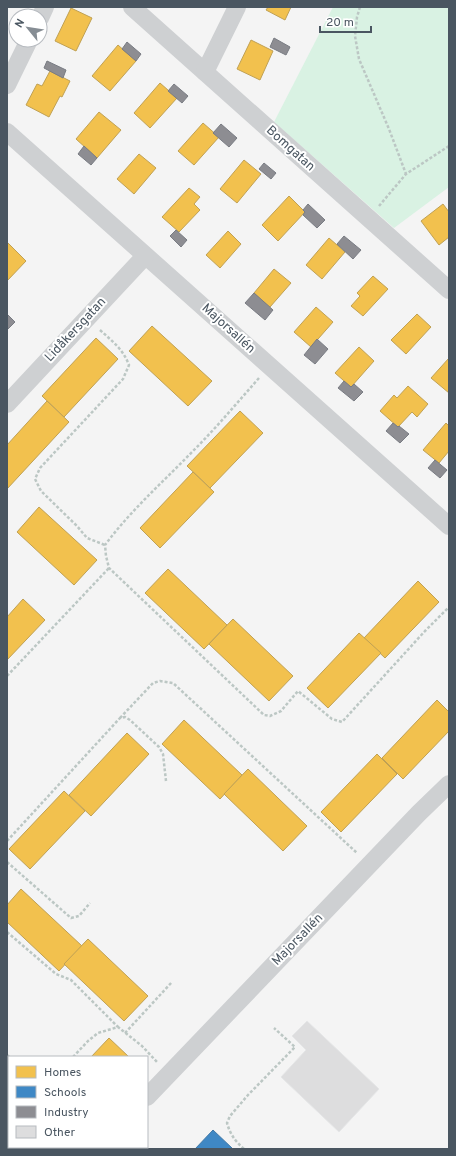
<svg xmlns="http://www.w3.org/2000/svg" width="456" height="1156" font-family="Overpass,sans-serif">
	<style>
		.green { fill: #d9f2e3 }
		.homes { fill: #f2c14e; stroke: #c0a154 }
		.schools { fill: #3f88c5; stroke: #4279a7 }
		.industry { fill: #8d8d92; stroke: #797c83 }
		.building { fill: #ddddde; stroke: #e5e6e7 }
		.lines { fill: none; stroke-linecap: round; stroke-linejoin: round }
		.path { stroke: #bcc7c4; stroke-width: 2.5; stroke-dasharray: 3 2; stroke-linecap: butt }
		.street { stroke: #ced0d2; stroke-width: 18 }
		.labels { text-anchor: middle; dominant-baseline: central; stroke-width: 4; stroke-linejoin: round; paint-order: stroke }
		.street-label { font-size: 13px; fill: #4a5661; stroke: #fff }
	</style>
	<rect width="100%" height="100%" fill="#f4f4f4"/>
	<path class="green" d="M333 7H449V187L394 228 274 122Z"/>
	<g class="homes">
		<path d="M268 7H291L285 20 266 10Z"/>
		<path d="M71 8 92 18 76 51 55 41Z"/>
		<path d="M251 40 273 51 260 80 237 69Z"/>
		<path d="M118 45 136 61 110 91 92 76Z"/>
		<path d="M50 71 70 81 62 97 60 96 49 117 26 105 37 84 42 86Z"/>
		<path d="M160 83 177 98 150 128 134 113Z"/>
		<path d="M99 112 121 130 97 158 76 139Z"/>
		<path d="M203 123 219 137 194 165 178 151Z"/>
		<path d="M139 154 156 168 134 194 117 179Z"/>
		<path d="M244 160 261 174 237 203 220 189Z"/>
		<path d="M189 188 200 197 194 204 200 210 179 232 162 217Z"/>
		<path d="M289 196 305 212 278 241 262 225Z"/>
		<path d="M443 204 449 212V237L439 245 421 221Z"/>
		<path d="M228 231 241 244 220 268 206 255Z"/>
		<path d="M329 238 345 252 322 279 306 265Z"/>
		<path d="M7 242 26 261 7 281Z"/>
		<path d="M274 269 291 283 270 307 254 293Z"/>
		<path d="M373 276 388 289 363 316 351 306 360 296 357 293Z"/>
		<path d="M316 307 333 322 311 347 294 332Z"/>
		<path d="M417 314 431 327 406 354 391 340Z"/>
		<path d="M152 326 212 381 188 406 129 351Z"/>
		<path d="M96 338 118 359 64 417 42 396Z"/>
		<path d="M359 347 374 361 351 387 335 373Z"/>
		<path d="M449 358V393L431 378Z"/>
		<path d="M408 386 428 404 417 417 412 412 398 427 380 411 394 395 397 398Z"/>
		<path d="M47 401 69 422 7 489V445Z"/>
		<path d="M240 411 263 433 210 488 187 466Z"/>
		<path d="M446 423 449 426V451L439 463 423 450Z"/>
		<path d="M193 472 214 492 160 548 140 528Z"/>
		<path d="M39 507 97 560 74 585 17 532Z"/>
		<path d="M168 569 227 625 204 649 145 593Z"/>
		<path d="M418 581 439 602 385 658 364 638Z"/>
		<path d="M23 599 45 620 7 660V617Z"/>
		<path d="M233 619 293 676 269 701 209 644Z"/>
		<path d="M359 633 381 653 328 708 307 688Z"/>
		<path d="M437 700 449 712V731L403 779 382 758Z"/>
		<path d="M184 720 242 775 220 799 162 744Z"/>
		<path d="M127 733 149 754 91 816 69 795Z"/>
		<path d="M377 754 397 774 341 832 321 812Z"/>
		<path d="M248 769 307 826 283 851 224 794Z"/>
		<path d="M64 791 85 811 30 869 9 849Z"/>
		<path d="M21 889 82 946 59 971 7 922V905Z"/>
		<path d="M88 939 148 996 124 1021 64 964Z"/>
		<path d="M109 1038 129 1057H91Z"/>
	</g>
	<path class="schools" d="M213 1130 233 1149H195Z"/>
	<g class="industry">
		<path d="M274 38 290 47 286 55 270 47Z"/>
		<path d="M127 42 141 54 136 61 122 49Z"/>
		<path d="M47 61 66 70 63 78 44 68Z"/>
		<path d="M174 84 188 96 182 103 168 91Z"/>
		<path d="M221 124 237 138 229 147 213 133Z"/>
		<path d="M84 146 97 158 91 165 78 154Z"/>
		<path d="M264 163 276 173 271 179 259 169Z"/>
		<path d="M308 204 325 220 317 228 303 215 305 212 303 210Z"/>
		<path d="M176 230 187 240 181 247 170 236Z"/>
		<path d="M344 236 361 250 353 259 337 244Z"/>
		<path d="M254 293 273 310 265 320 245 303Z"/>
		<path d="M7 314 15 322 7 330Z"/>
		<path d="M317 339 328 349 315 364 304 355Z"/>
		<path d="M344 381 351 387 354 384 363 392 354 401 338 388Z"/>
		<path d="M393 423 398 427 399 426 409 434 400 443 386 431Z"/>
		<path d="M435 460 447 470 440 478 428 468Z"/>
	</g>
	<path class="building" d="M307 1021 379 1089 339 1132 281 1077 306 1050 292 1036Z"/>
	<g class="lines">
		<g class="path">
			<path d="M360 7 357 17 355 36 359 59 389 129 406 174"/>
			<path d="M379 206 406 174 449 146"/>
			<path d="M100 330C112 341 123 349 129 365L123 379 40 468 35 479 41 491 77 526 87 538 105 545"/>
			<path d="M259 378C237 403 216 428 193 451 163 482 131 510 105 545L106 556 109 568 264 715 270 716 281 711 298 691 332 719 342 722 425 631 449 607"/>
			<path d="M7 676 109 568"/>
			<path d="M120 718 153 683 160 681 173 683 357 853"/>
			<path d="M7 841 120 718 125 717 130 720 159 747 163 754 166 781"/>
			<path d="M7 862 71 918 79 916 90 903"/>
			<path d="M7 932 56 974 71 980 118 1027"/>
			<path d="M125 1033 172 982"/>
			<path d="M7 1055 9 1057"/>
			<path d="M73 1057 88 1041 98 1033 118 1027 142 1046 157 1062"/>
			<path d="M244 1149C235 1141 230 1134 227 1123L230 1116 248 1095 295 1047 274 1028"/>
		</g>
		<g class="street">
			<path d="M132 7 449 290"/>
			<path d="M40 18 45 7"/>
			<path d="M205 72 237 7"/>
			<path d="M7 85 29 40"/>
			<path d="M7 132 449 526"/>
			<path d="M7 404 145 256"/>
			<path d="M147 1097 419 813 449 784"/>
			<path d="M86 1149 89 1147"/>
		</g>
	</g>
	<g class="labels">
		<g class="street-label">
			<text transform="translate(290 149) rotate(42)">Bomgatan</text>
			<text transform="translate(228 329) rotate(42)">Majorsallén</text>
			<text transform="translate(76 330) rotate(-47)">Lidåkersgatan</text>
			<text transform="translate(298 940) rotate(-46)">Majorsallén</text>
		</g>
	</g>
	<rect width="456" height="1156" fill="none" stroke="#4a5661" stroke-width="16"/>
	<rect x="8" y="1056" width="140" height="92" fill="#ffffff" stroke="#b7bbc0"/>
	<rect x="16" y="1066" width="20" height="12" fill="#f2c14e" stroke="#b7bbc0"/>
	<text x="44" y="1076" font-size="12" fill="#4a5661">Homes</text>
	<rect x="16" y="1086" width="20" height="12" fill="#3f88c5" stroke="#b7bbc0"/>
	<text x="44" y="1096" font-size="12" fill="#4a5661">Schools</text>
	<rect x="16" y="1106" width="20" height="12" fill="#8d8d92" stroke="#b7bbc0"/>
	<text x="44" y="1116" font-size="12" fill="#4a5661">Industry</text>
	<rect x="16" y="1126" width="20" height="12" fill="#ddddde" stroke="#b7bbc0"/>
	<text x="44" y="1136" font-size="12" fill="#4a5661">Other</text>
	<g transform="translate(28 28) rotate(300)"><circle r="19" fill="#ffffff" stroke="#b7bbc0"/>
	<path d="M0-3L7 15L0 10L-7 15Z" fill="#868d94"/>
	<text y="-6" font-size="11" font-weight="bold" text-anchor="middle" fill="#4a5661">N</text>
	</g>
	<path d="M320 26v6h51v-6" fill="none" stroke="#4a5661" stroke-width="2"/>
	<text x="326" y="26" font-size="12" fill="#4a5661" stroke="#ffffff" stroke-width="3" paint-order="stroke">20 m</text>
</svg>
